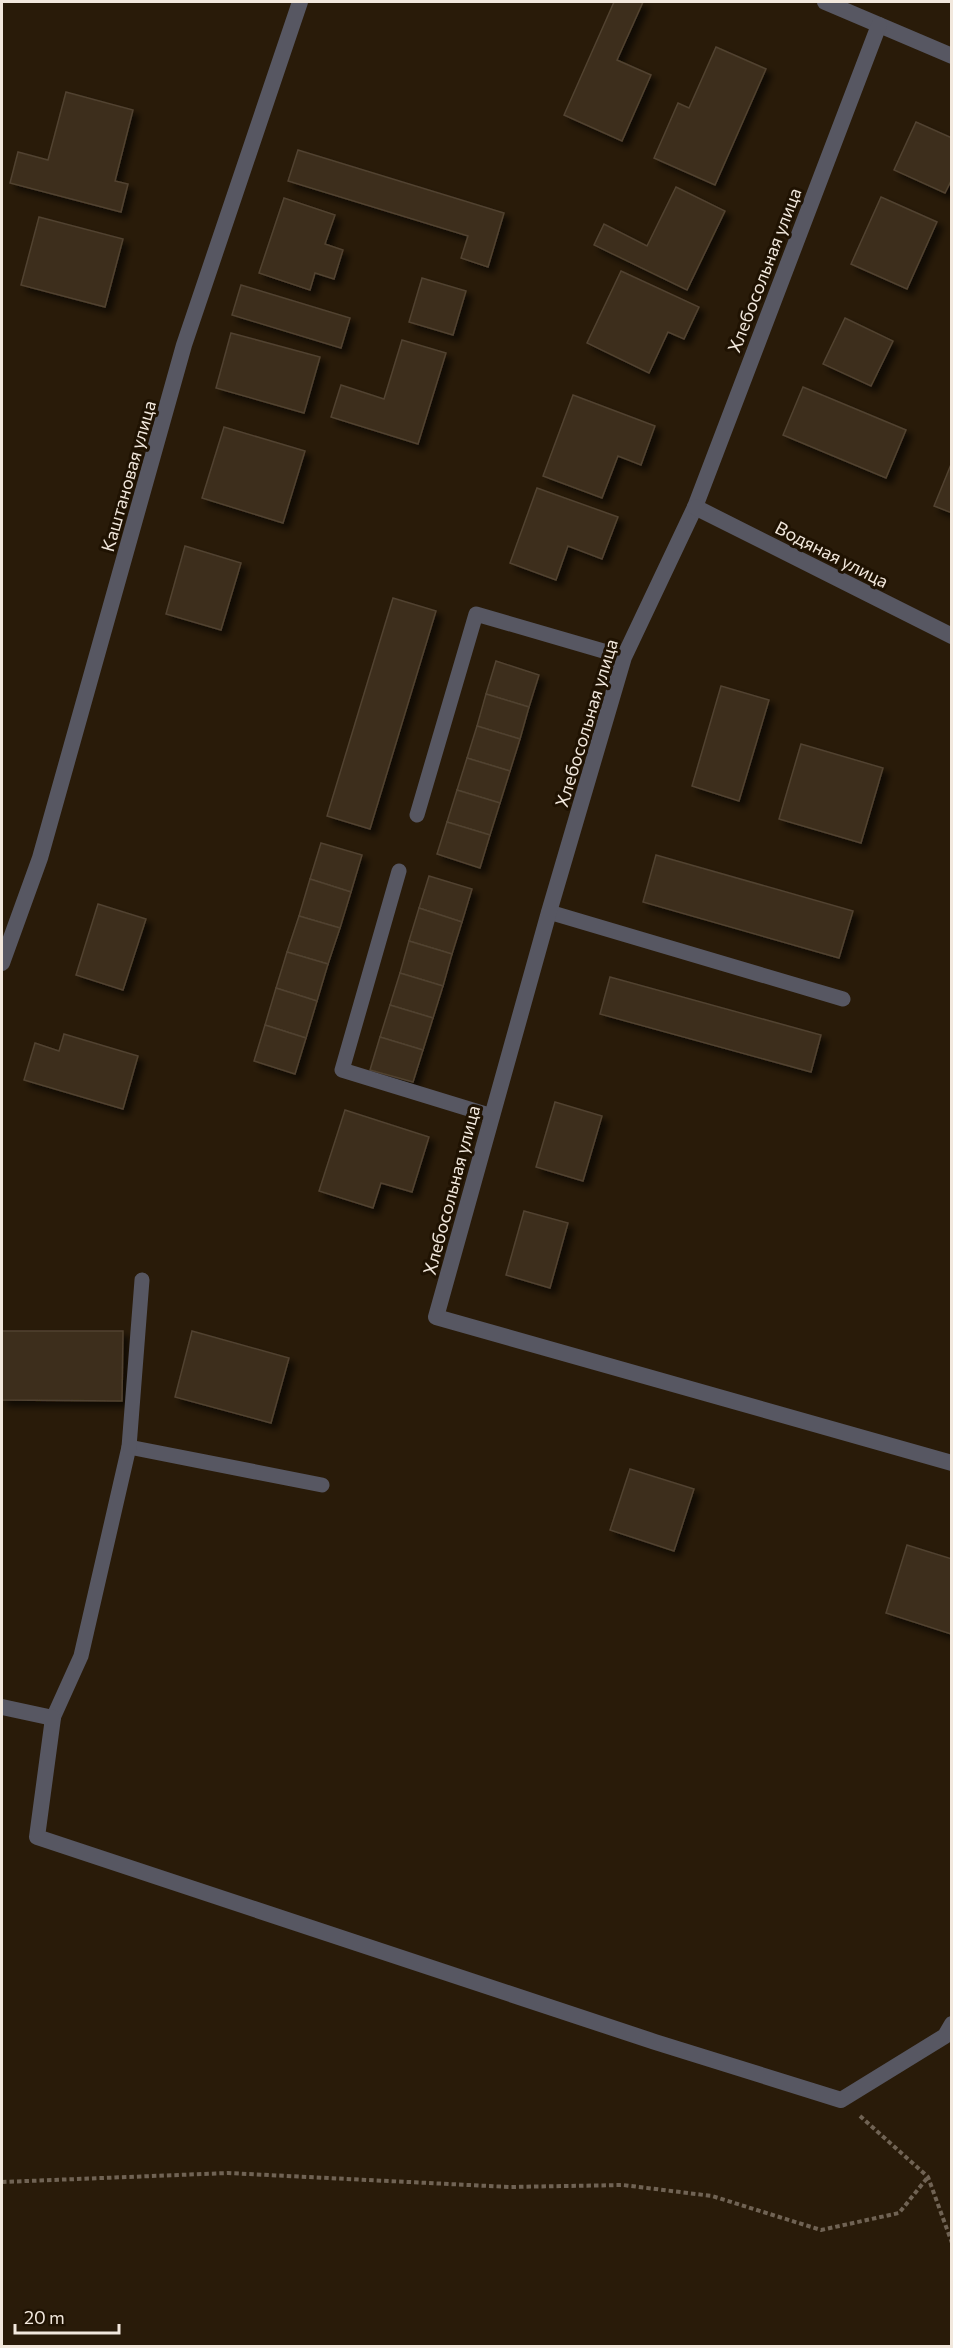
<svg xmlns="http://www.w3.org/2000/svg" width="953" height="2348" font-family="Commissioner,sans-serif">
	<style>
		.building { fill: #3d2f1d; stroke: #514230; stroke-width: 1.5; filter: url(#shadow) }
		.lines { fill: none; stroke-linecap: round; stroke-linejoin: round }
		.path { stroke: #706354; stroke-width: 4; stroke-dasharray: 4.5 3; stroke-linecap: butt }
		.service { stroke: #575762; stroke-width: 15 }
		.minor { stroke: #575762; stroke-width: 16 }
		.labels { text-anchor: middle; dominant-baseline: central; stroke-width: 6; stroke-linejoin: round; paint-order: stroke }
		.street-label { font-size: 18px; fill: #f2e8dd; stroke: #1f1202 }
	</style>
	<defs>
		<filter id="shadow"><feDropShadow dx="5.5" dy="5.5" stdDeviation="3" flood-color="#0009"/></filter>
	</defs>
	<rect width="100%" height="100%" fill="#291b09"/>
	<g class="building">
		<path d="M614 2H643L617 60 651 75 622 141 564 115Z"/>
		<path d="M716 47 766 69 715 185 654 158 678 103 689 108Z"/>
		<path d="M66 92 133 110 115 181 128 184 121 212 10 183 18 152 48 160Z"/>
		<path d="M916 122 952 138V179L945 193 894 170Z"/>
		<path d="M298 150 504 213 488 267 461 258 468 236 288 181Z"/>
		<path d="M676 187 725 211 687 290 594 245 604 224 647 246Z"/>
		<path d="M881 197 937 222 907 289 851 264Z"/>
		<path d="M284 198 335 215 325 244 343 250 334 279 315 273 310 290 259 273Z"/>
		<path d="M39 217 123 239 105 307 21 285Z"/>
		<path d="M621 271 699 307 684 339 668 332 649 373 587 343Z"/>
		<path d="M422 278 466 291 453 335 409 322Z"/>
		<path d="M241 285 350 318 341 348 232 315Z"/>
		<path d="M845 318 893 341 871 386 823 364Z"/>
		<path d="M231 333 320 357 304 413 216 388Z"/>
		<path d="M402 340 446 353 418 444 331 417 341 385 384 399Z"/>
		<path d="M803 387 906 430 886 478 783 435Z"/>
		<path d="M573 395 655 426 641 465 618 456 602 498 543 476Z"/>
		<path d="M224 427 305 451 283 523 202 498Z"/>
		<path d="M952 462V513L934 506Z"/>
		<path d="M537 488 618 517 602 559 568 546 556 580 510 563Z"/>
		<path d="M185 546 241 563 221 630 166 614Z"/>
		<path d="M393 598 436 611 370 829 327 816Z"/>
		<path d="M496 661 539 675 529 707 486 694Z"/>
		<path d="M721 686 769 700 739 801 692 786Z"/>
		<path d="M486 694 529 707 520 739 477 726Z"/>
		<path d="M477 726 520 739 510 771 467 758Z"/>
		<path d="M801 744 883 768 861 843 779 819Z"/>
		<path d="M467 758 510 771 500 803 457 790Z"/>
		<path d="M457 790 500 803 490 835 447 822Z"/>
		<path d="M447 822 490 835 480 868 437 854Z"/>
		<path d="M321 843 362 855 351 892 310 879Z"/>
		<path d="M656 855 853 911 839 958 643 902Z"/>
		<path d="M429 876 472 889 462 922 419 908Z"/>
		<path d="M310 879 351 892 340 928 299 916Z"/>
		<path d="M98 904 146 919 123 990 76 975Z"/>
		<path d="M419 908 462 922 452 954 409 941Z"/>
		<path d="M299 916 340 928 328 964 287 952Z"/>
		<path d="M409 941 452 954 443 986 400 973Z"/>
		<path d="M287 952 328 964 317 1001 276 988Z"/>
		<path d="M400 973 443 986 433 1018 390 1005Z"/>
		<path d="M610 977 821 1035 811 1072 600 1014Z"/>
		<path d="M276 988 317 1001 306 1038 265 1025Z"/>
		<path d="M390 1005 433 1018 423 1050 380 1037Z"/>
		<path d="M265 1025 306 1038 295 1074 254 1061Z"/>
		<path d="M64 1034 138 1056 123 1109 24 1080 35 1043 59 1051Z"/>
		<path d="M380 1037 423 1050 413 1082 370 1070Z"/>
		<path d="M555 1102 602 1116 583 1181 536 1167Z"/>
		<path d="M345 1110 429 1137 412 1192 381 1183 373 1208 319 1191Z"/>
		<path d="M524 1211 568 1223 550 1288 506 1275Z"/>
		<path d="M2 1331H123L122 1401 2 1400Z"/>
		<path d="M192 1331 289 1358 271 1423 175 1397Z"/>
		<path d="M630 1469 694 1489 674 1551 610 1530Z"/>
		<path d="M907 1545 952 1559 951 1634 886 1613Z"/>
	</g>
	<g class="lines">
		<g class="path">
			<path d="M860 2116 928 2177 952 2243"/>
			<path d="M2 2182 228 2173 509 2187 623 2185 712 2196 821 2230 899 2213 928 2177"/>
		</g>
		<g class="service">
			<path d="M417 815 476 614 624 657"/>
			<path d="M399 871 342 1070 492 1116"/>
			<path d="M549 912 843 999"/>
			<path d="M129 1447 322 1485"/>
			<path d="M53 1718 81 1656 129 1447 142 1280"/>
		</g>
		<g class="minor">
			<path d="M825 2 952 56"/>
			<path d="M879 25 695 507 624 657 549 912 436 1317 952 1463"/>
			<path d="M695 507 952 636"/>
			<path d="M2 963 40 858 184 345 300 2"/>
			<path d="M2 1707 53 1718 37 1837 655 2042 841 2100 945 2036 952 2024"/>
		</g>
	</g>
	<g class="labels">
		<g class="street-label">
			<text transform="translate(764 270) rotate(-69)">Хлебосольная улица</text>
			<text transform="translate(128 476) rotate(-74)">Каштановая улица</text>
			<text transform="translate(832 554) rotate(27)">Водяная улица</text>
			<text transform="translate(586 723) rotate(-73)">Хлебосольная улица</text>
			<text transform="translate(451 1190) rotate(-75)">Хлебосольная улица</text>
		</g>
	</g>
	<rect width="953" height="2348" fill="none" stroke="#f2e8dd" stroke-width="6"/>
	<path d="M15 2324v9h104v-9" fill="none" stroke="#f2e8dd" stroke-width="3"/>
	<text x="24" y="2324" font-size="18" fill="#f2e8dd" stroke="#1f1202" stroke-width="4.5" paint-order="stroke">20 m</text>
</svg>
